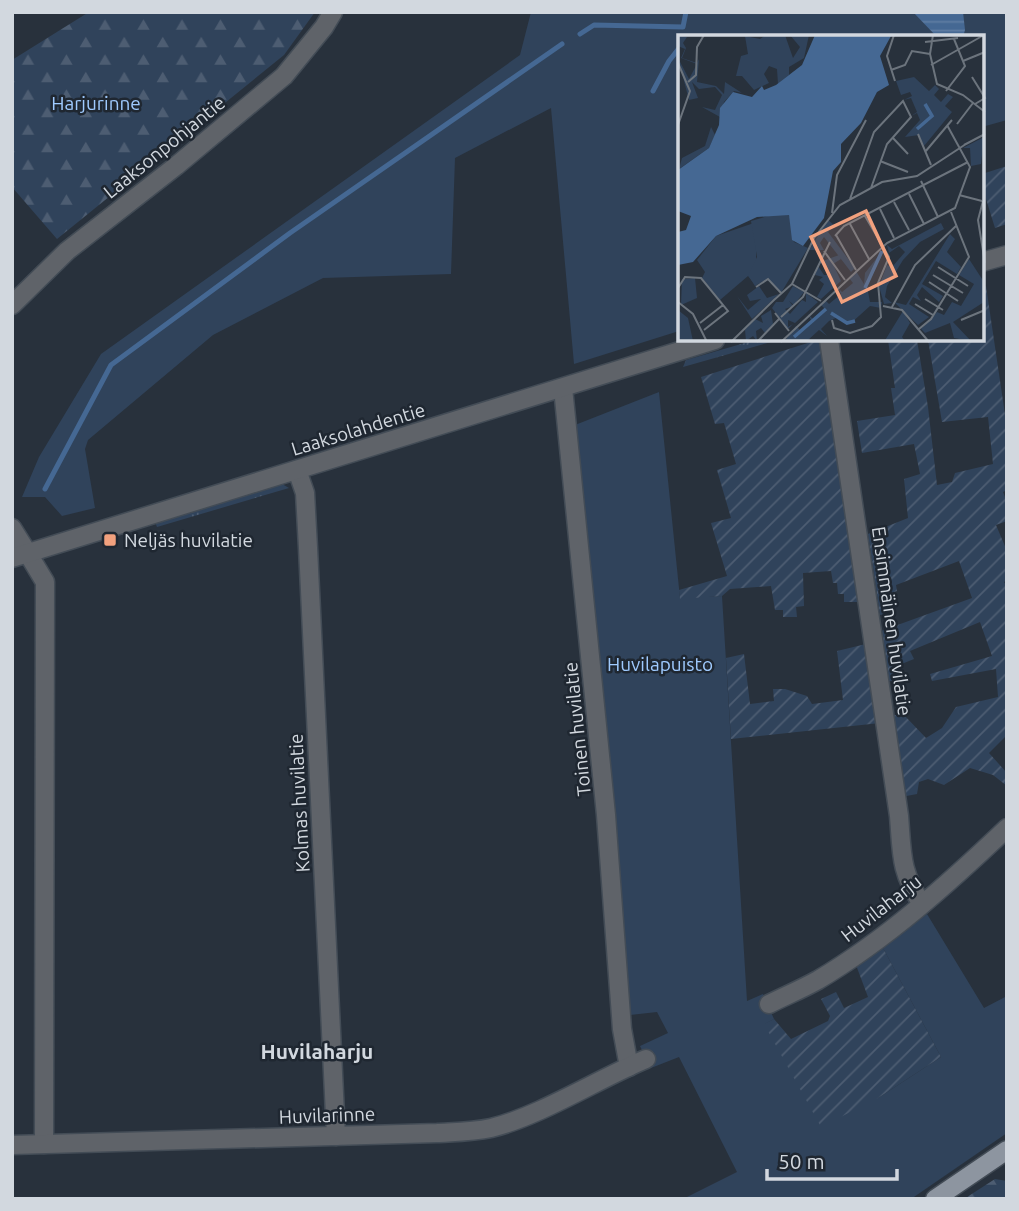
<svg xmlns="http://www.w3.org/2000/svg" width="1019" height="1211" font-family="Ubuntu,sans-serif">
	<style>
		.grass { fill: url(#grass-tufts) }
		.forest { fill: url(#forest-firs) }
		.park { fill: #30435b }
		.garden { fill: url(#garden-furrows) }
		.water { fill: url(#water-rules) }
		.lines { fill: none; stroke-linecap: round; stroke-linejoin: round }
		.stream { stroke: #456893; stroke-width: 5 }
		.minor-casing { stroke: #434c56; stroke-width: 21 }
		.tertiary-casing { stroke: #434c56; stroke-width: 21 }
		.primary-casing { stroke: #434c56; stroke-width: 21 }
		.minor { stroke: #5f6369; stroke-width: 18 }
		.tertiary { stroke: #5f6369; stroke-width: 18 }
		.primary { stroke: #8d95a0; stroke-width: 18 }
		.poi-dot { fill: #f2a17e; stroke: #1f2731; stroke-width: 2.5 }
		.labels { text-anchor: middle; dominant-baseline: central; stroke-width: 5; stroke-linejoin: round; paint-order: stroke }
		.park-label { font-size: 19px; fill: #9fcafe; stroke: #1f2731 }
		.street-label { font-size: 19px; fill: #d2d8df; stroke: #1f2731 }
		.poi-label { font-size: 19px; fill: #d2d8df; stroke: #1f2731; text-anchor: start }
		.neighbourhood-label { font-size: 21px; font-weight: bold; fill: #d2d8df; stroke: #1f2731 }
		.inset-river { fill: none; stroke: #456893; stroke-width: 3.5 }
		.inset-road { fill: none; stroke: #6c747d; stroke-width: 2 }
		.view { fill: #f2a17e; fill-opacity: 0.15; stroke: #f2a17e; stroke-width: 3.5 }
		.inset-edge { fill: none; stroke: #d2d8df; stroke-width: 3.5 }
	</style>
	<defs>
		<pattern id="grass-tufts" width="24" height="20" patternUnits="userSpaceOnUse" patternTransform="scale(1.75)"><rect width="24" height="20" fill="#30435b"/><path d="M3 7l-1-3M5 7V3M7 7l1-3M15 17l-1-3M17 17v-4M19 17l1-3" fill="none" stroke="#4d5d72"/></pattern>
		<pattern id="forest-firs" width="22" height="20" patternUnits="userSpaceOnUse" patternTransform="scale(1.75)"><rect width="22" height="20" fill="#30435b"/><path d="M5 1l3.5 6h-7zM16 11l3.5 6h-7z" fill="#4d5d72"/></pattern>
		<pattern id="garden-furrows" width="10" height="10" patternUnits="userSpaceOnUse" patternTransform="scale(1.75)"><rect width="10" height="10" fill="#30435b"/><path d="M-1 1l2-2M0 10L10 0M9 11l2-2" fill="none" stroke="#4d5d72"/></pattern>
		<pattern id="water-rules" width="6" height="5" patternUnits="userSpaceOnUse" patternTransform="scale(1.75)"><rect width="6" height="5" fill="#456893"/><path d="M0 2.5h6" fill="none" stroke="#5f7da2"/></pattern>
	</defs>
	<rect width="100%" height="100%" fill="#28313c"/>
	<g class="grass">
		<path d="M755 340H778L683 367 686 360Z"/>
		<path d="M282 484 289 488 157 527 155 522Z"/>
	</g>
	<g class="forest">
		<path d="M89 12H315L284 55 57 239 12 187V60Z"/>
		<path d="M995 1179 1007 1181V1199H964Z"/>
	</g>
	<g class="park">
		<path d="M531 12H1007V120L982 127V37H680L679 331 574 364 551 108 455 158 451 274 323 278 213 335 88 440 85 449 95 508 62 516 45 497H22L39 457 101 354 520 55Z"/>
		<path d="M659 392 680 598 722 596 747 1001 763 994 774 1019 765 1024 878 1098 941 1057 883 948 927 914 984 1008 1007 996V1133L911 1199H683L737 1172 679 1057 651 1068 640 1046 668 1033 657 1012 621 1016 575 425Z"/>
	</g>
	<g class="garden">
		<path d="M1007 166V224L995 228 982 186V174Z"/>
		<path d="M986 286 1007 428V490L1003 492 1007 502V521L996 525 1007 551V580L1004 582 1007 587V735L989 753 1007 773V786L993 775 970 768 944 785 928 779 919 782 917 794 901 797 891 715H904L926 738 942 728 956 707 998 697 996 669 932 681 930 674 992 656 980 622 910 651 914 659 899 665 905 681H887L881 631 972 598 959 561 896 585 897 591 885 595 890 613 880 615 868 534 908 518 904 479 920 474 914 444 862 453 857 421 895 415 891 388H895L888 340H917L928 407 937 485 952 482 955 473 993 464 988 417 942 422 928 340H982V288Z"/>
		<path d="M814 341 820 342 858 602H844V594H838L837 583H833L831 571 803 573 804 606 796 607 797 617H783V610H775L771 586 730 589 722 596 680 599 679 590 727 576 711 523 731 518 717 470 736 464 724 423 715 424 701 377Z"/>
		<path d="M870 643 880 723 731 739 726 658 744 654 750 704 774 701 773 689H785L807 696 812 704 843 700 837 651Z"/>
		<path d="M883 948 941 1057 878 1098 821 1127 764 1024 774 1019 791 1039 828 1021 830 1016 821 999 836 992 844 1008 868 997 856 965Z"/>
	</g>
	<path class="water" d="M913 12H963L965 30 963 37H937Z"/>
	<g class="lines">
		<g class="stream">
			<path d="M580 34 594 25 683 27 686 12"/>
			<path d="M653 91 669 61 680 47"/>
			<path d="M45 489 111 365 290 233 562 44"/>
		</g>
		<defs>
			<g id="minor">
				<path d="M829 340 899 816C902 853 900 872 922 904"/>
				<path d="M563 388 606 815 622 1029 629 1067"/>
				<path d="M297 470 305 493 308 548 336 1136"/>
				<path d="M27 552 45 582 44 1144"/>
				<path d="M769 1004C785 996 802 989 818 980 887 939 949 883 1007 828"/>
				<path d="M12 1145 437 1133C454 1132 473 1132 491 1128 540 1116 598 1079 646 1059"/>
			</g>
			<g id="tertiary">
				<path d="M982 262 1007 255"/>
				<path d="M12 305 67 251 176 166 284 76 324 27 333 12"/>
				<path d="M12 528 27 552"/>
				<path d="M12 558 715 340"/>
			</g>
			<path id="primary" d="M935 1199 1007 1150"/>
		</defs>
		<use href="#minor" class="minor-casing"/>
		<use href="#tertiary" class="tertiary-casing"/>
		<use href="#primary" class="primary-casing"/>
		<use href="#minor" class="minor"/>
		<use href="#tertiary" class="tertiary"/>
		<use href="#primary" class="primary"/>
	</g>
	<rect class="poi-dot" x="103" y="533" width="14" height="14" rx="3.5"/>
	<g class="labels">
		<g class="park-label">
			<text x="96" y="103">Harjurinne</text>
			<text x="660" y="664">Huvilapuisto</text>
		</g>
		<g class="street-label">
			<text transform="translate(164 147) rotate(-39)">Laaksonpohjantie</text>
			<text transform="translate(358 429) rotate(-17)">Laaksolahdentie</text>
			<text transform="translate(892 621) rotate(82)">Ensimmäinen huvilatie</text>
			<text transform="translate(577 729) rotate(-96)">Toinen huvilatie</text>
			<text transform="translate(299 803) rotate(-93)">Kolmas huvilatie</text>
			<text transform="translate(881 908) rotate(-38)">Huvilaharju</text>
			<text transform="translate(327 1115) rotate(-2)">Huvilarinne</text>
		</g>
		<g class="poi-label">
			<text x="124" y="540">Neljäs huvilatie</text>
		</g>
		<g class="neighbourhood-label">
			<text x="317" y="1051">Huvilaharju</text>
		</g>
	</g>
	<g transform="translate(678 35)">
		<rect width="306" height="306" fill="#28313c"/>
		<path d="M0 0 9 2 5 8 8 13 4 23 19 28 21 24 19 47 38 51 46 59 47 47 64 58 56 56 46 67 42 82 24 72 37 75 44 60 37 52 21 54 14 47 20 63 11 65 0 23 11 44 19 29 3 23 7 14 0 11ZM88 0H107L115 23 122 12 112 0H131L126 23 111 32V40L100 49 99 34 91 31 86 39 91 48 76 55 64 41H58L63 21 70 19 67 1 82 4ZM33 92 37 100 31 113 1 134 4 123 27 111Z" fill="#30435b"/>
		<path d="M236 42 251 56 257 50 261 54 256 60 263 67 270 59 275 62 267 71 274 77 246 111 241 100 227 102 242 85 239 78 233 81 239 77 233 63 226 65 234 61 232 57 223 60 218 46ZM306 102 303 129 293 131 292 113H285ZM102 179 112 182 114 201 78 208V251L70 241 42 265 24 243 27 237 19 225 38 201ZM263 188 266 194 242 207 225 225 209 251 207 262 214 268 206 269 201 251 209 230 214 232 227 217 221 211 211 218 209 210 214 214ZM272 199 277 204 269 217 283 232 279 239 258 226 244 249 265 261 261 267 244 252 239 260 243 266 235 262 231 269 251 282 240 290 216 267 228 270ZM291 224 306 247V267L275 287 293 306 276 303 272 288 247 298 243 294 259 277 266 280 274 267 283 271 296 249 281 240ZM225 276 232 288 224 302 227 306 206 307Z" fill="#30435b"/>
		<path d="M100 178 111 180 116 207 130 213 103 258 89 244 77 251 70 240 79 222 73 186ZM150 185 156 190 150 197 177 233 173 237 146 202 142 208 146 215H131ZM205 215 189 251 192 267H204L203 273 192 271 172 289 160 282 151 286 143 294 149 301 141 295 129 306 106 307 118 291 122 295 133 285 130 279 135 284 146 273 142 269 147 265 151 269 163 259 160 253 164 257 175 248 171 243 178 236 186 249 187 238ZM17 243 19 263 3 270 4 244ZM81 251 89 263 101 259 74 284 59 261 70 275 83 264 72 266 69 260ZM0 275 10 283 15 306H0Z" fill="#30435b"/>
		<path d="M161 220 163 224 155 229 163 246 143 264 139 262 146 249 141 245 145 242 137 240 140 231 146 240H152L142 227ZM115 251 126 257 116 270 111 266 115 271 107 274 112 279 124 265 128 267V258L140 267 117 288 110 285V292L115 289 110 294 94 273 98 267H105ZM93 275 95 289 87 298 83 293 78 296 79 306 75 301 68 306 67 295 77 284 85 288 83 281Z" fill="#30435b"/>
		<path d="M137 0 213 1 202 21 211 50 199 57 183 88 163 109V127L155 136 146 183 125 211 114 205 111 180 79 182 38 201 15 227 0 230V197L8 195 13 181 0 176V135L31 113 41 90 42 73 55 57 74 62 84 51 86 55 98 50 124 30Z" fill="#456893"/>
		<path class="inset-river" d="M239 94 254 81 247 69M187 253 204 216M153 278 169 288 177 286M116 302 148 274"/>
		<path class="inset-road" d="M216 0 209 21 217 46M255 0 252 19 259 49 285 60 307 77M247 7 280 3M285 26 307 17M0 28 12 56 0 90M253 30 306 0M213 35 227 30 234 16 252 19M294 42 307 63 297 69M10 47 18 40 19 12 26 0M268 56 287 31 276 4M279 89 295 68M240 99 253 130M214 102 230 119M286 110 307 99M247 117 274 85M202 126 230 137M243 146 260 182M231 159 246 189M281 160 304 166M172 164 196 97 225 66 233 82 209 109 193 153M305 166 300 185 307 228M216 167 231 195M202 174 216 203M154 178 159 140 188 85M172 189 191 224M158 200 178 235M157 201 166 191 290 127M146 216 167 245M260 232 290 251M255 240 285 258M251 247 280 266M114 249 143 266M78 252 90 244 104 259M0 253 7 242 23 243 50 276 26 295M247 264 265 275M96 265 114 249 136 203 162 170 204 147 239 141 288 109M0 267 15 279 29 307M237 269 255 280M205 271 224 275 251 307M214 272 237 230 279 190M97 278 111 296M103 282 125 262 152 207M154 285 156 293 172 298 194 291 203 282 200 248 211 222 187 181M283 285 307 275M22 288 45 270M241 294 253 284 291 222 273 177M53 307 97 264M79 307 101 284M103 307 209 208 277 173 292 132 269 90"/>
		<path class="view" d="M188 176 218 241 164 267 133 202Z"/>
		<rect width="306" height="306" class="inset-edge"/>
	</g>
	<rect width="1019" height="1211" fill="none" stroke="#d2d8df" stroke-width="28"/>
	<path d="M767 1169v10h130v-10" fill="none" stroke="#d2d8df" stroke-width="3.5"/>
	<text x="778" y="1169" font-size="21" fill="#d2d8df" stroke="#1f2731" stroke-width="5" paint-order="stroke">50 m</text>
</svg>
